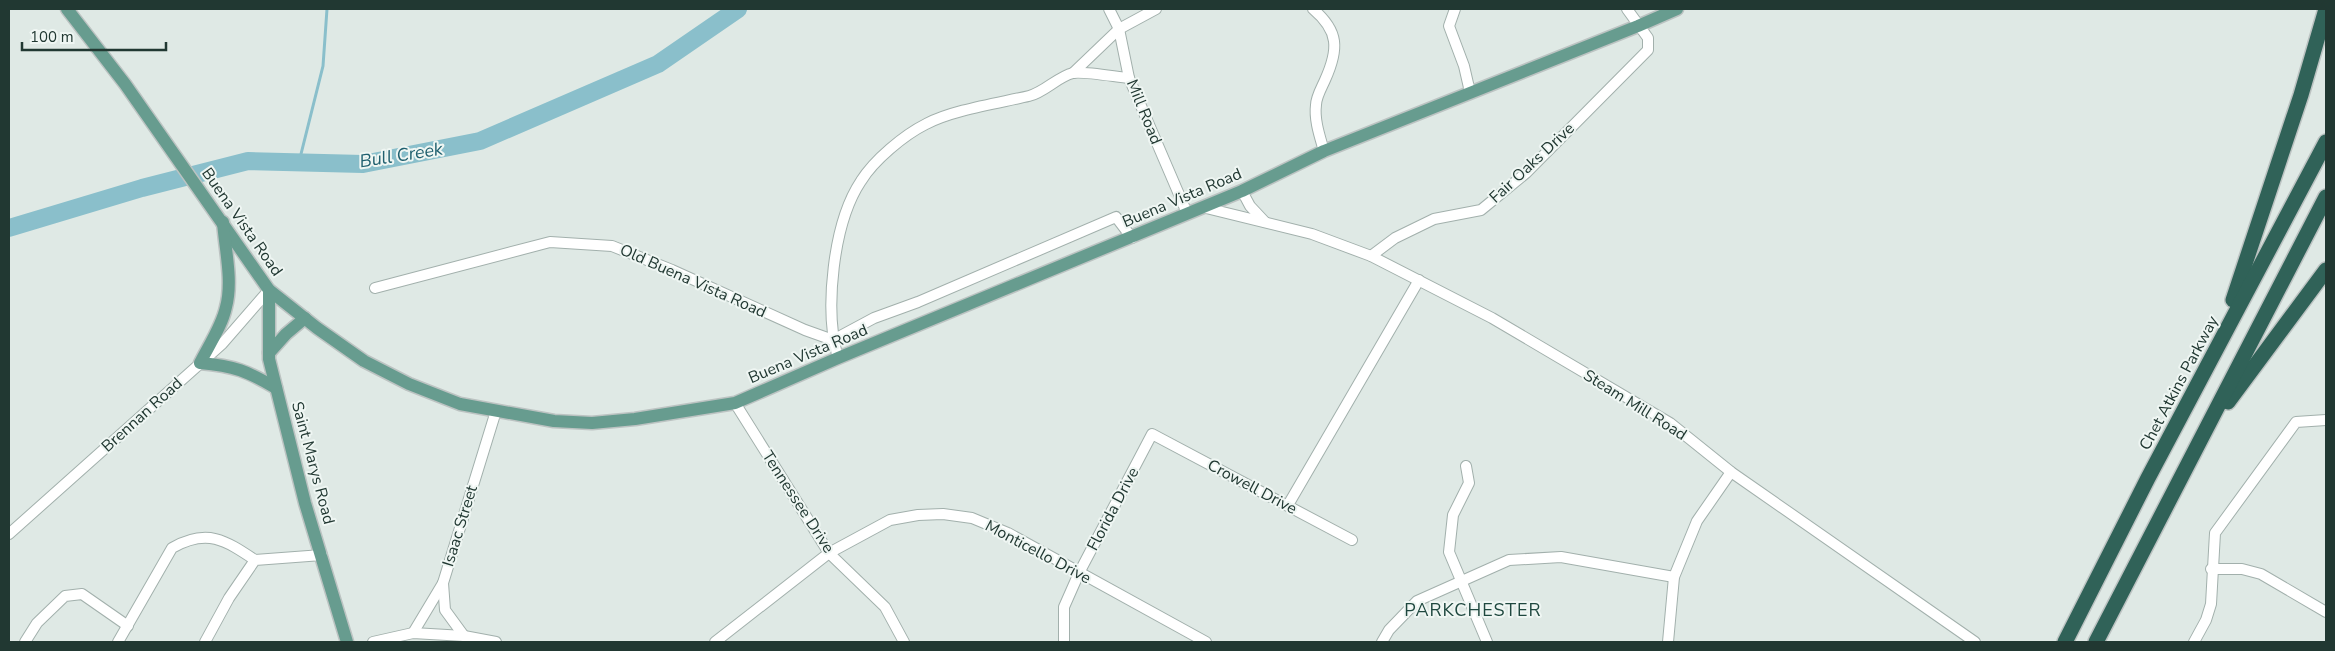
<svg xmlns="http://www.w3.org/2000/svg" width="2335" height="651" font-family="'Nunito Sans',sans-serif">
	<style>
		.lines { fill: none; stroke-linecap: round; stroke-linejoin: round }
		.stream { stroke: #8abfcb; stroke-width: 3 }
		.river { stroke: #8abfcb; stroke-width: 18 }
		.minor-casing { stroke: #a2b0ac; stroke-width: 12 }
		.major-casing { stroke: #bcc3c2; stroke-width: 15 }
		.highway-casing { stroke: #bcc3c2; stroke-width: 18 }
		.minor { stroke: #fff; stroke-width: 10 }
		.major { stroke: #679c8f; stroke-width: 12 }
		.highway { stroke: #306258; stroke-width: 15 }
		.labels { text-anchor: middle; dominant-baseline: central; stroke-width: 4; stroke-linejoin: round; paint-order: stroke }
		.street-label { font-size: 16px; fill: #213832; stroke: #eff6f3 }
		.water-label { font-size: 18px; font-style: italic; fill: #20606f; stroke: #eff6f3 }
		.neighbourhood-label { font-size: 18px; letter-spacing: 1px; fill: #1f483f; stroke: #eff6f3 }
	</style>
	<rect width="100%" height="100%" fill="#dfe9e5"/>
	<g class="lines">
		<path class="stream" d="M299 162 323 66 327 9"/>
		<path class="river" d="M9 228 142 188 248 161 363 164 480 141 658 64 738 9"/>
		<defs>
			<g id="minor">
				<path d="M1109 9 1119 29 1129 78 1187 213"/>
				<path d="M1313 9C1339 31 1339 49 1325 80 1322 87 1316 97 1316 105 1314 120 1320 137 1324 151"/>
				<path d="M1455 9 1449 26 1464 66 1470 92"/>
				<path d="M1073 73 1119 29 1156 9"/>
				<path d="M1242 191 1250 206 1265 222"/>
				<path d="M1202 207 1312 234 1371 256 1492 318 1670 423 1731 472 1975 642"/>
				<path d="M1371 256 1395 238 1434 219 1481 210 1526 173 1648 50V38L1627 9"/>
				<path d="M375 288 550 242 612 246 672 270 805 330 833 340"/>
				<path d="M833 340 874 318 918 302 1116 217 1132 238"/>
				<path d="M838 358C824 310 833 223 861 181 874 160 904 135 926 124 952 110 999 103 1029 96 1045 92 1057 77 1073 73 1083 71 1117 77 1129 78"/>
				<path d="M735 403 829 553 885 607 904 642"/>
				<path d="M1466 466 1469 483 1453 515 1449 552 1487 642"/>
				<path d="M1288 505 1419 280"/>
				<path d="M9 534 222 344 269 290"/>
				<path d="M2211 569H2242L2261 574 2326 612"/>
				<path d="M413 633 443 583"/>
				<path d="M464 636 445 610 443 583 496 411"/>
				<path d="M25 642 37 623 65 596 82 594 128 626"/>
				<path d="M118 642 172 548C207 528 225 540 255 560"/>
				<path d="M205 642 229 598 255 560 322 555"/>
				<path d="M373 642 413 633 464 636 496 642"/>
				<path d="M715 642 829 553 890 520 918 515 943 514 972 518 1008 533 1206 642"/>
				<path d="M1064 642V607L1079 573 1152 434 1352 540"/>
				<path d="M1382 642 1389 630 1417 601 1509 560 1561 557 1674 577"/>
				<path d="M1668 642 1674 577 1697 521 1731 472"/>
				<path d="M2194 642 2206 620 2211 604 2215 533 2296 422 2326 420"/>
			</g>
			<g id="major">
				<path d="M67 9 125 84 269 290 317 328 364 361 409 384 460 404 554 421 592 423 635 419 735 403 838 358 1242 191 1324 151 1638 26 1677 9"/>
				<path d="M223 222C225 249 233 281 226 307 222 326 209 345 200 363 235 366 247 371 276 388"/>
				<path d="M269 290V359L305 503 347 642"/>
				<path d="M269 353 286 334 305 318"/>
			</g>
			<g id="highway">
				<path d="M2233 300 2301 95 2326 9"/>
				<path d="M2228 402 2326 270"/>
				<path d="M2065 642 2148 478 2326 142"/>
				<path d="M2096 642 2326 197"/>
			</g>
		</defs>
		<use href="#minor" class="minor-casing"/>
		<use href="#major" class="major-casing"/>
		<use href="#highway" class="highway-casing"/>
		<use href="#minor" class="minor"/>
		<use href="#major" class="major"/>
		<use href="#highway" class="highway"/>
	</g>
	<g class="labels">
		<g class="street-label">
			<text transform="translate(1144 112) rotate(68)">Mill Road</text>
			<text transform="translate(1532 163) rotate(-43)">Fair Oaks Drive</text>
			<text transform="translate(1182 198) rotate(-23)">Buena Vista Road</text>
			<text transform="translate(242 222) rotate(55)">Buena Vista Road</text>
			<text transform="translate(693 281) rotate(24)">Old Buena Vista Road</text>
			<text transform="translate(808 354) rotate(-23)">Buena Vista Road</text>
			<text transform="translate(2179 383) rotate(-62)">Chet Atkins Parkway</text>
			<text transform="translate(1635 405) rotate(32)">Steam Mill Road</text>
			<text transform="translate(142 415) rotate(-42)">Brennan Road</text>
			<text transform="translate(313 463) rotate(75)">Saint Marys Road</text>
			<text transform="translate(1252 487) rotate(28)">Crowell Drive</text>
			<text transform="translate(798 502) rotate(57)">Tennessee Drive</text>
			<text transform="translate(1113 509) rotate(-62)">Florida Drive</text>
			<text transform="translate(460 526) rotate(-73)">Isaac Street</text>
			<text transform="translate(1038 552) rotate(28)">Monticello Drive</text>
		</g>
		<g class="water-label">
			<text transform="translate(401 155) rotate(-9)">Bull Creek</text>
		</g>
		<g class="neighbourhood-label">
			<text x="1473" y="610">PARKCHESTER</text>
		</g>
	</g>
	<rect width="2335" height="651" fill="none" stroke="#213832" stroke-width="20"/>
	<path d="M22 42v8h144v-8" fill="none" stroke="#213832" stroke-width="2.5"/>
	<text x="30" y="42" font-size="15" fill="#213832" stroke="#eff6f3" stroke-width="4" paint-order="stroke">100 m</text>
</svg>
